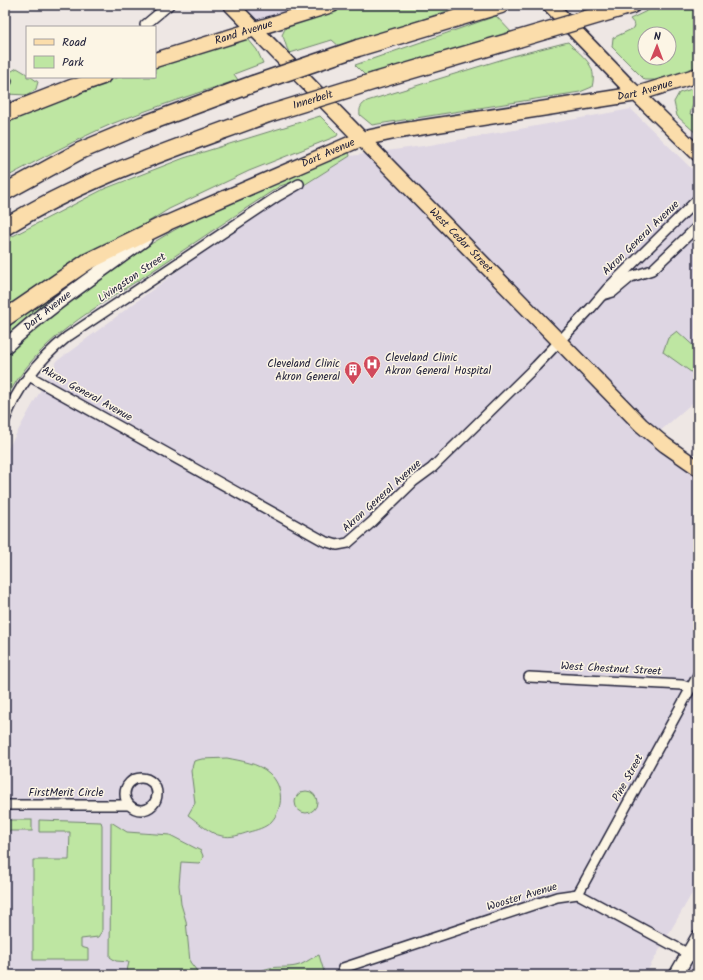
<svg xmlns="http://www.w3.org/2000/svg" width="703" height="980" font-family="Kalam,sans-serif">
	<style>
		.built { fill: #ded6e3 }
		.green { fill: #bee6a2; stroke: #70846e; fill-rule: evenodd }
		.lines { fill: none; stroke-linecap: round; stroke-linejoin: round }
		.street-casing { stroke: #22223b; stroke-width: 12 }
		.secondary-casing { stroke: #22223b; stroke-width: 16 }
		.primary-casing { stroke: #22223b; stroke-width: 17 }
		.highway-casing { stroke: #22223b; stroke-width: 19 }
		.street { stroke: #fcf5e5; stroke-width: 9 }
		.secondary { stroke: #fcf5e5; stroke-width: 13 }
		.primary { stroke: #fbddab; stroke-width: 14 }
		.highway { stroke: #fbddab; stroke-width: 16 }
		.highway-bridge-casing { stroke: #22223b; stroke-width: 19; stroke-linecap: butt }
		.highway-bridge { stroke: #fbddab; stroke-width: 16 }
		.labels { text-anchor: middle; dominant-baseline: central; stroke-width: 3; stroke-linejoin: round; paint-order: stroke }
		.street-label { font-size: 11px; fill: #22223b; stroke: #fcf5e5 }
		.poi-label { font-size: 11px; fill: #22223b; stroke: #fcf5e5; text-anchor: start }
	</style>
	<rect width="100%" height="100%" fill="#eee7e4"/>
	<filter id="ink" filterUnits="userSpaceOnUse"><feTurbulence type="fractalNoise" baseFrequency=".025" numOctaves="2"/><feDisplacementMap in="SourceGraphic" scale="8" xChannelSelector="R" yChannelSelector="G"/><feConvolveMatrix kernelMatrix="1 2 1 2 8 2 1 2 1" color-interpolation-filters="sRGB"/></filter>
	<g filter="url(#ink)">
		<g class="built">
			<path d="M232 5H332L256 29Z"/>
			<path d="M631 109 698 175V398L651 439 698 467V883L645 975H5V454L57 361 223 237 350 156 430 145Z"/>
			<path d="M698 945V975H680Z"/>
		</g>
		<g class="green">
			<path d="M351 5H465L340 47 332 40 290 53C285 47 286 41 282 35L286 27Z"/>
			<path d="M664 5H698V69L655 83 654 80H645L612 47 613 38 634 28 635 25 630 19 653 8ZM645 34H669V58H645Z"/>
			<path d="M496 16 513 34 369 79 355 65Z"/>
			<path d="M241 39H248L257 50 263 63 234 74 238 80C196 93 155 107 114 123 77 139 40 159 5 178V119L90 86 120 77H155V66Z"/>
			<path d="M568 42C582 57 598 64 592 87L580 92 372 125 360 115C359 108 361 105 367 101L513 56Z"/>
			<path d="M17 68 27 74V77H31L38 82 36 89 28 95 5 94V75Z"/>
			<path d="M698 87V99L695 98 690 114 698 116V135L677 116 674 102 679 93Z"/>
			<path d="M320 116 338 134 337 136 249 171 169 209 5 311V240L104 189 184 158Z"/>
			<path d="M349 151 350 156 304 185 298 180 280 186C237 214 194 243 151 272 95 309 36 338 5 401V355C77 289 161 231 251 191 283 177 316 165 349 151Z"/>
			<path d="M85 267 88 271 31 314 5 337V324Z"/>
			<path d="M677 331 698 350V377L663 352 668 338Z"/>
			<path d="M227 758C241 761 258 763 269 773 284 786 284 808 271 822 265 828 256 830 249 832 240 835 231 838 222 836 210 834 198 822 188 815L195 803 191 771 194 761 202 759Z"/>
			<circle cx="306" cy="802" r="11"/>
			<rect x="5" y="820" width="27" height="11"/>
			<path d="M39 820 101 822 102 825V931L98 937 81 939V947L88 949V960H33V860H69L70 832H39Z"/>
			<path d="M111 822 127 832 170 835 201 851 203 856 202 860 199 863 181 862 179 885 181 904 186 921 190 962 200 975H126L129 962 116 961 110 957Z"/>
			<path d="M319 955 325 975H256C269 962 286 971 302 964 308 961 313 957 319 955Z"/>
		</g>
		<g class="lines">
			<defs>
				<g id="street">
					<path d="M145 25 169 5"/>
					<path d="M5 80 7 81"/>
					<path d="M603 295 613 292 631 277 652 270 698 226"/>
					<path d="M29 376 324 541 337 545 348 543 372 522 413 482 432 468 536 366 591 308 608 288 698 199"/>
					<path d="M5 420C17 387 40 359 67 337L278 196 299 184"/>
					<path d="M529 677 682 685 691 688"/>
					<circle cx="141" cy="794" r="16"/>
					<path d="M5 805H128"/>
					<path d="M578 894 698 675"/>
					<path d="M343 968 557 897 578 894 698 959"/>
				</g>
				<g id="secondary">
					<path id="s1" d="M5 347C48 307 97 274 145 239"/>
					<path d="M676 975 698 937"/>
				</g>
				<g id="primary">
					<path id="s2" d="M231 5 641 425 665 445 698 468"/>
					<path d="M550 5 627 85 698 154"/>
					<path id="s3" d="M155 60 332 5"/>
					<path d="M74 87 103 77"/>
					<path id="s4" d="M165 224 361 139 399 131 637 94 698 75"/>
				</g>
				<g id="highway">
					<path d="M619 9 632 5"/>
					<path d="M358 48 501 5"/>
					<path d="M375 81 518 39"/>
					<path d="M5 114 74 87"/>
					<path d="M5 192 80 151 142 125 253 84"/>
					<path d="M5 227C85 177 180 147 268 114"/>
					<path d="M5 318 87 262 165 224"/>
				</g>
			</defs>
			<use href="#street" class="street-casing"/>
			<use href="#secondary" class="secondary-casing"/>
			<use href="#primary" class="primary-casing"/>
			<use href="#highway" class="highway-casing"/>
			<use href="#street" class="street"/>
			<use href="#secondary" class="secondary"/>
			<use href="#primary" class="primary"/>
			<use href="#highway" class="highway"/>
			<defs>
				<g id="highway-bridge">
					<path d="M518 39 619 9"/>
					<path d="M253 84 358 48"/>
					<path id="s5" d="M268 114 375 81"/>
				</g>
			</defs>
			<use href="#highway-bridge" class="highway-bridge-casing"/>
			<use href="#highway-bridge" class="highway-bridge"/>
		</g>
	</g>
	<defs>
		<symbol id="hospital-pin" viewBox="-11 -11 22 30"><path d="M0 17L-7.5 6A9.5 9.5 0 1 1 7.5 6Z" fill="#d1495b" stroke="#fcf5e5"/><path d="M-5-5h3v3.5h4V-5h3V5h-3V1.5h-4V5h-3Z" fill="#fff"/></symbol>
		<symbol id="building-pin" viewBox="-11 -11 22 30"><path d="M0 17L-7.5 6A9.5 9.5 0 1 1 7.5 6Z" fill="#d1495b" stroke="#fcf5e5"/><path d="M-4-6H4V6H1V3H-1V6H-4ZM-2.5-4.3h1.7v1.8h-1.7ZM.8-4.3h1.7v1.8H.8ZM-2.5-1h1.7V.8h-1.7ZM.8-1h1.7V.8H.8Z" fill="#fff"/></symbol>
	</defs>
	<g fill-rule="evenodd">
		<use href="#hospital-pin" x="362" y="354" width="20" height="27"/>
		<use href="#building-pin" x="343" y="360" width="20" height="27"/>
	</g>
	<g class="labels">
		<g class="street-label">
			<text stroke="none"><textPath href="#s3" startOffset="93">Rand Avenue</textPath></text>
			<text stroke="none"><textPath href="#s4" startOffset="502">Dart Avenue</textPath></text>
			<text stroke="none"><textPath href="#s5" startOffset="47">Innerbelt</textPath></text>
			<text stroke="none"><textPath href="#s4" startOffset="178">Dart Avenue</textPath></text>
			<text transform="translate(641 238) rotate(-44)">Akron General Avenue</text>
			<text stroke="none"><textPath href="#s2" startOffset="329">West Cedar Street</textPath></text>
			<text transform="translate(132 278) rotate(-34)">Livingston Street</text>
			<text stroke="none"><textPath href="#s1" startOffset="56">Dart Avenue</textPath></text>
			<text transform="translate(87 394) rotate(29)">Akron General Avenue</text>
			<text transform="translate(382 496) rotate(-42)">Akron General Avenue</text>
			<text transform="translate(611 669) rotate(3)">West Chestnut Street</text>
			<text transform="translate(628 778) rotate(-61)">Pine Street</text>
			<text x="66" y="793">FirstMerit Circle</text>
			<text transform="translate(522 897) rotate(-17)">Wooster Avenue</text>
		</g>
		<g class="poi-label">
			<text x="385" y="358">Cleveland Clinic<tspan x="385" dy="13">Akron General Hospital</tspan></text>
			<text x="340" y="364" text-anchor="end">Cleveland Clinic<tspan x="340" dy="13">Akron General</tspan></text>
		</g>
	</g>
	<rect width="703" height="980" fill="none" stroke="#fcf5e5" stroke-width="20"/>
	<rect x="10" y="10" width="683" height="960" fill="none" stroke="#22223b" stroke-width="1.5" filter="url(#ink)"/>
	<rect x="26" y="26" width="130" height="52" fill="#fcf5e5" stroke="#a5a1a1"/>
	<rect x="34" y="39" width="20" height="6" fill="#fbddab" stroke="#a5a1a1"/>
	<text x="62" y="46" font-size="12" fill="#22223b">Road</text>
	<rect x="34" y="56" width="20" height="12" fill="#bee6a2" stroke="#a5a1a1"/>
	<text x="62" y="66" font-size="12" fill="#22223b">Park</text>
	<g transform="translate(657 46) rotate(1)"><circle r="19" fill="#fcf5e5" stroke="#a5a1a1"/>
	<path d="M0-3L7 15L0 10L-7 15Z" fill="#d1495b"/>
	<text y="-6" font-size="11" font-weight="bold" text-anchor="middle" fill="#22223b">N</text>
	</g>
</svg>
